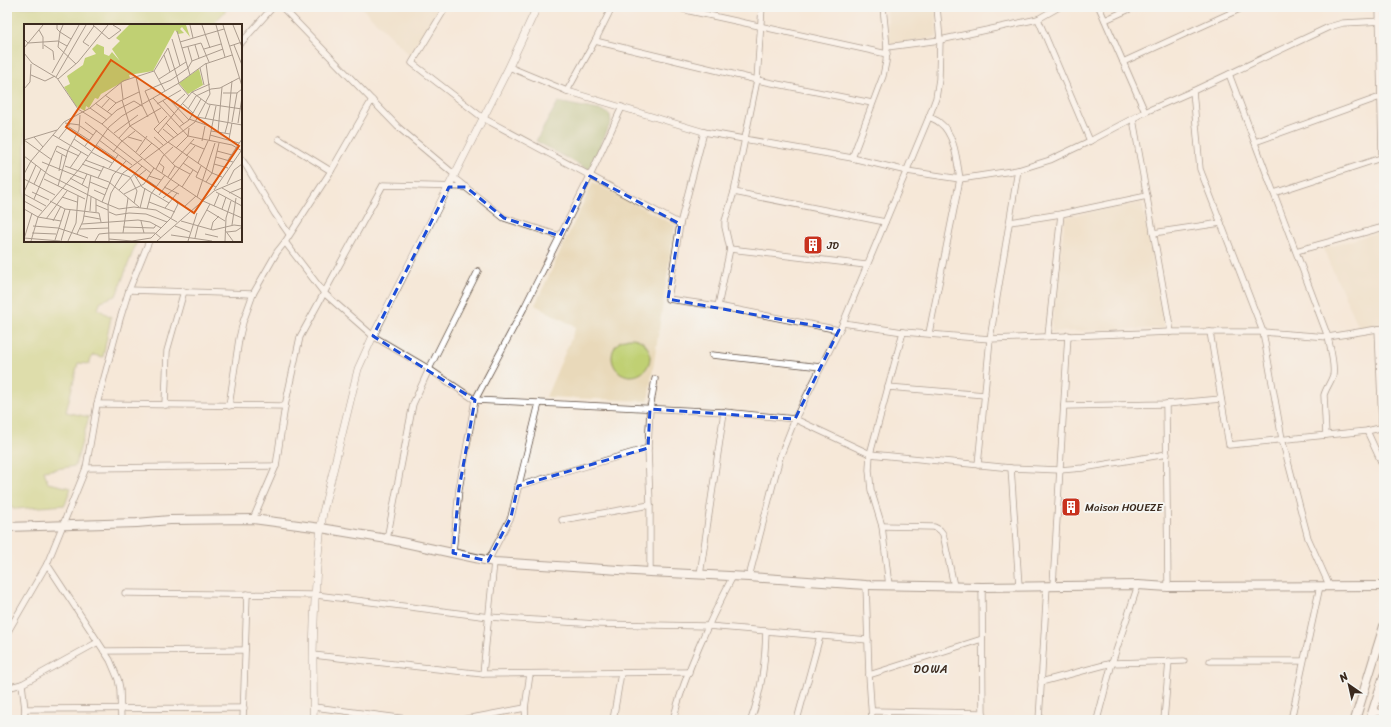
<svg xmlns="http://www.w3.org/2000/svg" width="1391" height="727" font-family="Sriracha,sans-serif">
	<style>
		.built { fill: #e9d9ba }
		.green { fill: #c0d073; stroke: #7e7d48 }
		.forest { fill: #98b265; stroke: #6a6e42 }
		.lines { fill: none; stroke-linecap: round; stroke-linejoin: round }
		.minor-casing { stroke: #57463a; stroke-width: 7 }
		.tertiary-casing { stroke: #57463a; stroke-width: 8 }
		.secondary-casing { stroke: #57463a; stroke-width: 10 }
		.minor { stroke: #fff; stroke-width: 5.5 }
		.tertiary { stroke: #fff; stroke-width: 7 }
		.secondary { stroke: #fff; stroke-width: 8 }
		.marked { fill: none; stroke: #1d4ed8; stroke-width: 3; stroke-dasharray: 8 5; stroke-linejoin: round }
		.labels { text-anchor: middle; dominant-baseline: central; stroke-width: 4; stroke-linejoin: round; paint-order: stroke }
		.poi-label { font-size: 11px; fill: #3b2a1e; stroke: #f6f6f2; text-anchor: start }
		.neighbourhood-label { font-size: 12px; letter-spacing: 1px; fill: #3b2a1e; stroke: #f6f6f2 }
		.inset-road { fill: none; stroke: #ab9c8e; stroke-width: 1 }
		.view { fill: #df570d; fill-opacity: 0.15; stroke: #df570d; stroke-width: 2 }
		.inset-edge { fill: none; stroke: #3b2a1e; stroke-width: 2 }
	</style>
	<rect width="100%" height="100%" fill="#f6f6f2"/>
	<filter id="ink" filterUnits="userSpaceOnUse"><feTurbulence type="fractalNoise" baseFrequency=".025" numOctaves="2"/><feDisplacementMap in="SourceGraphic" scale="8" xChannelSelector="R" yChannelSelector="G"/><feConvolveMatrix kernelMatrix="1 2 1 2 8 2 1 2 1" color-interpolation-filters="sRGB"/></filter>
	<filter id="wash" filterUnits="userSpaceOnUse"><feTurbulence type="fractalNoise" baseFrequency=".012" numOctaves="4" result="noise"/><feDisplacementMap in="SourceGraphic" scale="16" xChannelSelector="R" yChannelSelector="G"/><feGaussianBlur stdDeviation="0.9" result="paint"/><feColorMatrix in="noise" values="0 0 0 0 0 0 0 0 0 0 0 0 0 0 0 0 0 1.4 0 .05"/><feComposite in="paint" operator="in"/></filter>
	<g filter="url(#wash)">
		<rect width="100%" height="100%" fill="#f5e8d8"/>
		<g class="built">
			<path d="M361 7H442L412 57Z"/>
			<path d="M887 7H936L937 37 889 45Z"/>
			<path d="M593 182 675 225 648 401 546 397 576 327 535 305Z"/>
			<path d="M1142 202 1165 328 1051 332 1065 217Z"/>
			<path d="M1384 230V322L1360 329 1323 249Z"/>
		</g>
		<g class="green">
			<path d="M7 7H229L215 22 218 25H25V241H137L116 296 101 301 98 309 111 317 103 357 93 355 89 364 78 363 66 412 89 417 75 466 44 471 48 483 71 488 65 505 16 509 7 506Z"/>
			<circle cx="631" cy="357" r="19"/>
		</g>
		<path class="forest" d="M558 102 604 111 610 115 611 122 589 170 536 141Z"/>
	</g>
	<g filter="url(#ink)">
		<g class="lines">
			<defs>
				<g id="minor">
					<path d="M282 7 398 127 455 175"/>
					<path d="M446 7 412 63 483 118 680 224"/>
					<path d="M676 7 690 11 887 54"/>
					<path d="M1099 7 1145 112"/>
					<path d="M1379 7 1382 157"/>
					<path d="M1038 19 1090 141"/>
					<path d="M1105 20 1134 7"/>
					<path d="M595 41 757 80 872 103"/>
					<path d="M241 43 273 7"/>
					<path d="M887 47 940 40 1038 19 1059 7"/>
					<path d="M1123 62 1244 7"/>
					<path d="M509 67 567 91 704 132 852 158 907 171 960 179 1018 170 1050 160 1090 141 1145 112 1193 91 1329 27 1343 23 1384 21"/>
					<path d="M1229 74 1328 337C1330 347 1335 365 1333 375 1331 382 1326 388 1324 395L1326 435"/>
					<path d="M567 91 595 41 612 7"/>
					<path d="M1193 91 1200 169 1263 332 1282 439 1308 538 1330 587"/>
					<path d="M929 117C933 119 937 120 940 123 955 134 957 162 960 179L929 333"/>
					<path d="M1133 119 1171 332"/>
					<path d="M704 132 680 224 668 299 718 306 839 330"/>
					<path d="M279 139 331 171"/>
					<path d="M1255 142 1380 97"/>
					<path d="M852 158 883 76 886 62 887 47 883 7"/>
					<path d="M241 159 245 164 275 214 289 234"/>
					<path d="M454 178 504 218 560 236"/>
					<path d="M734 192 885 222"/>
					<path d="M1274 193 1384 157"/>
					<path d="M1010 222 1061 214 1147 196"/>
					<path d="M1153 233 1221 223"/>
					<path d="M285 242 324 293 373 336 429 369 475 400 724 412 795 419 870 454 1011 468 1060 470 1083 468 1167 454"/>
					<path d="M730 249 866 265"/>
					<path d="M1296 251 1384 227"/>
					<path d="M129 290 253 294"/>
					<path d="M718 306 730 249 725 227V221L734 192 757 80 762 7"/>
					<path d="M843 323 903 332 990 339 1171 332H1263L1328 337 1384 328"/>
					<path d="M1378 329 1382 427"/>
					<path d="M1210 332 1229 445 1367 431 1384 427"/>
					<path d="M1048 336 1061 214"/>
					<path d="M712 355 821 367"/>
					<path d="M888 387 985 395"/>
					<path d="M97 404 285 406"/>
					<path d="M1166 404 1168 587"/>
					<path d="M165 405 167 351 184 291"/>
					<path d="M229 406 239 339 243 322 253 294 277 252 285 242 331 171 372 100"/>
					<path d="M1064 406 1166 404 1221 399"/>
					<path d="M1367 431 1384 468"/>
					<path d="M978 465 990 339 1018 170"/>
					<path d="M86 468 276 466"/>
					<path d="M1011 468 1019 586"/>
					<path d="M518 486 648 448"/>
					<path d="M253 519 276 466 285 406 300 337 383 185 466 187"/>
					<path d="M562 520 650 505"/>
					<path d="M882 526 934 527 940 530 943 534 954 586"/>
					<path d="M387 539 413 404 429 369 478 271"/>
					<path d="M453 553 459 489 475 400 525 306 590 176 622 107"/>
					<path d="M488 561 511 517 539 403"/>
					<path d="M47 564 110 660 118 679 120 689 121 720"/>
					<path d="M650 572V505L648 448 650 409 655 379"/>
					<path d="M700 575 724 412"/>
					<path d="M749 577 780 457 795 419 843 323 929 117 936 98 939 79 940 40 937 7"/>
					<path d="M866 585 869 675 872 720"/>
					<path d="M1053 585 1068 335"/>
					<path d="M889 586 882 526 871 490 869 470 870 454 903 332"/>
					<path d="M982 587 983 720"/>
					<path d="M125 593 316 595 489 617 597 624 708 626 868 640"/>
					<path d="M7 633 47 564 86 468 97 404 120 319 129 290 149 241"/>
					<path d="M104 651 245 650"/>
					<path d="M313 655 483 674 689 672"/>
					<path d="M1210 661H1303"/>
					<path d="M483 674 494 562"/>
					<path d="M869 675 982 639"/>
					<path d="M1041 682 1112 663 1184 661"/>
					<path d="M22 684 25 709 24 720"/>
					<path d="M7 688 22 684 98 642"/>
					<path d="M314 707 415 720"/>
					<path d="M25 709 244 708"/>
					<path d="M872 711 983 713"/>
					<path d="M1372 713 1384 712"/>
					<path d="M243 720 247 594"/>
					<path d="M461 720 525 708"/>
					<path d="M526 720 525 708 530 674"/>
					<path d="M613 720 621 673"/>
					<path d="M673 720C686 670 709 622 733 576"/>
					<path d="M751 720C762 689 765 663 766 631"/>
					<path d="M797 720 820 636"/>
					<path d="M1039 720 1047 586"/>
					<path d="M1097 720 1112 663 1138 585"/>
					<path d="M1164 720 1169 661"/>
					<path d="M1291 720 1320 586"/>
				</g>
				<path id="tertiary" d="M313 720C314 699 313 677 313 656 314 608 316 559 323 512L358 369 373 336 509 67 537 7"/>
				<g id="secondary">
					<path d="M7 527 137 523 170 520 253 519 321 528 387 539 494 562 650 572 749 577 866 585 982 587 1138 585 1168 587 1384 586"/>
					<path d="M1355 720 1384 626"/>
					<path d="M1370 720 1384 676"/>
				</g>
			</defs>
			<use href="#minor" class="minor-casing"/>
			<use href="#tertiary" class="tertiary-casing"/>
			<use href="#secondary" class="secondary-casing"/>
			<use href="#minor" class="minor"/>
			<use href="#tertiary" class="tertiary"/>
			<use href="#secondary" class="secondary"/>
		</g>
	</g>
	<path d="M0 0H1391V727H0ZM590 176 680 224 668 299 839 330 795 419 650 409 648 448 518 486 511 517 488 561 453 553 459 489 475 400 373 336 449 187H466L504 218 560 236Z" fill="#f5e8d8" fill-opacity=".55" fill-rule="evenodd"/>
	<path class="marked" d="M590 176 680 224 668 299 839 330 795 419 650 409 648 448 518 486 511 517 488 561 453 553 459 489 475 400 373 336 449 187H466L504 218 560 236Z"/>
	<defs>
		<symbol id="building-square" viewBox="-11 -11 22 22"><rect x="-9" y="-9" width="18" height="18" rx="4" fill="#c8321e" stroke="#f6f6f2"/><path d="M-4-6H4V6H1V3H-1V6H-4ZM-2.5-4.3h1.7v1.8h-1.7ZM.8-4.3h1.7v1.8H.8ZM-2.5-1h1.7V.8h-1.7ZM.8-1h1.7V.8H.8Z" fill="#fff"/></symbol>
	</defs>
	<g fill-rule="evenodd">
		<use href="#building-square" x="802" y="234" width="22" height="22"/>
		<use href="#building-square" x="1060" y="496" width="22" height="22"/>
	</g>
	<g class="labels">
		<g class="poi-label">
			<text x="827" y="245">JD</text>
			<text x="1085" y="507">Maison HOUEZE</text>
		</g>
		<g class="neighbourhood-label">
			<text x="931" y="669">DOWA</text>
		</g>
	</g>
	<g transform="translate(24 24)">
		<rect width="218" height="218" fill="#f5e8d8"/>
		<path d="M105 1H162L166 13 158 3 156 5 160 9 154 10 151 6 129 47 105 51 106 54 77 70 74 75 71 74 65 84 62 82 61 87 52 82 40 63 46 60 43 52 59 41 61 34 72 30 68 25 73 20 80 23V30L85 32 88 28 96 37 88 25 96 17 92 14ZM175 45 179 61 164 70 155 59Z" fill="#c0d073"/>
		<path class="inset-road" d="M33 1V5L36 8 34 23 52 40M39 1 36 8 47 15M69 1 85 15 97 6 89 1M166 1 169 14M178 1 186 24M192 1 201 33M199 1 218 62M209 1 218 23M15 6 19 13V25M153 7 166 51M0 15 4 19 34 17 43 22M148 15 156 42M156 18 200 5M20 21 29 27 30 36M171 21 175 34M210 21 218 41M65 22 59 18 70 2M206 22 218 18M164 23 168 37M0 24 19 1M144 24 155 59M158 24 177 19 185 38M180 25 197 20M0 29 8 39 33 54 54 85 78 100 130 144 179 177 218 194M140 31 146 48M176 44 180 61M130 47 141 67M28 49 55 1M7 51 21 57 31 52M32 53 62 1M112 53 118 80M34 55 54 38 84 1M135 55 162 38M97 59 99 75M154 59 165 72M0 65 6 58 7 40M187 65 196 64 215 54M168 68 184 80 218 85M199 69H213L218 65M81 71 92 79M129 74 164 112 208 121 218 127M144 74 165 96M98 76 106 102 134 124 151 142 166 150M139 77 160 100M71 79 88 91M133 80 157 66M150 80 161 70M159 80 169 89M118 81 124 93M66 84 83 96M77 84 86 74M164 85 172 72 187 65M83 88 92 79 115 68M143 92 130 105 143 118M173 93 218 101M165 95 188 103M181 95 186 81M61 98 127 149M208 98 213 69M41 99 56 101M135 99 121 67 147 56 164 44 168 37 199 25M142 99 154 111M214 99 218 73M78 100 93 86 110 77 118 82M56 102 69 111M45 103 65 116M155 103 165 96 177 75M139 105 150 114M187 107 206 110M194 108 198 63M90 109 114 91M134 109 168 68 186 60M201 109 204 98 208 57M29 111 64 132M186 111 215 119M10 113 19 123M104 113 118 117M130 113 139 121M35 114 46 100M95 114 106 102 137 84M50 115 67 127M205 115 208 99M0 116 33 106M0 116 28 136M75 116 108 141M178 117 181 102M185 117 192 82M97 118 111 107M144 118 188 149 198 153M166 119 180 125M72 121 91 134M61 122 73 106M152 124 164 112 165 104M32 127 43 133M193 127 208 131M67 128 88 139M89 128 97 118M112 128 123 112M0 132 25 151 78 178 95 185 110 183 132 186 153 198M115 132 128 119M162 132 171 122M192 133 209 138M61 136 106 153 113 167 110 179M120 136 171 98 186 70 182 39M204 136 218 115M18 138 60 155M135 139 140 143 138 149M159 139 174 149M174 139 184 117M58 140 77 147M148 140 170 115M190 140 204 144M41 142 85 158 115 183M177 142 172 153 192 163M46 144 57 128M85 144 94 131M132 145 139 132 149 123M35 147 38 131M0 150 7 137 40 98 66 84 99 57 130 47 144 24M110 150 118 163 145 179M125 152 137 156M144 153 151 142M46 154 64 164M74 154 80 142M112 154 123 145M0 155 31 171M20 155 61 175M147 155 164 133M123 156 133 163M66 158 83 165M182 158 188 149 195 119M10 160 17 145M203 160 210 146 218 140M58 161 63 150M34 162 44 126 55 106 56 91M140 163 155 170M158 163 169 146M198 164 218 175M70 166 81 171M95 166 118 142M190 166 217 127M0 168 12 141M8 168 25 176M192 168 218 182M205 169 218 164M0 170 22 182M100 170 120 160 130 144M135 171 147 155M38 173 53 178M173 173 191 119M139 174 155 161M10 175 33 122 55 132M0 177 18 187M26 177 41 185 75 189 77 198M78 178 89 151 102 137M125 178 151 188M72 181 84 186M190 182 195 170M160 183 172 172M116 184 121 164M141 184 153 169M0 185 14 193 37 197M123 185 127 170 141 151M198 185 202 173M183 186 201 197M66 187 67 173M72 188V175M85 188 92 191 105 189 122 190 143 198M60 192 76 195M22 195 43 167M29 197 37 182M117 197 120 209M157 197 189 206 210 201 218 202M58 200 114 196 126 198 137 204M208 201 212 174M9 202 34 204 64 214M151 202 166 208M174 202 186 180M99 203 130 204 132 201M56 205 85 204M187 206 189 198 195 192M201 206 209 217M203 208 212 207 218 203M8 209 32 210M99 209 104 174M53 210 59 197 67 151M181 210 194 213M147 211 188 217M0 214 36 217M171 214 174 202M0 215 8 189M85 215 108 217M31 216 41 185M7 217 14 193 56 144 85 103 98 92 155 59 181 40 208 31M37 217 46 186M44 217 52 199 54 172M71 217 75 210 85 209H131L137 214M85 217 84 181 87 169 99 149 118 135M108 217 127 214 147 194 154 180 149 175M133 217 190 167 218 155M164 217 173 189M201 217 202 194 207 177"/>
		<path class="view" d="M87 36 215 122 170 189 42 103Z"/>
		<rect width="218" height="218" class="inset-edge"/>
	</g>
	<rect width="1391" height="727" fill="none" stroke="#f6f6f2" stroke-width="24"/>
	<g transform="translate(1349 685) rotate(326)" stroke="#f6f6f2" stroke-width="3" paint-order="stroke">
	<path d="M0-3L7 15L0 10L-7 15Z" fill="#3b2a1e"/>
	<text y="-6" font-size="11" font-weight="bold" text-anchor="middle" fill="#3b2a1e">N</text>
	</g>
</svg>
